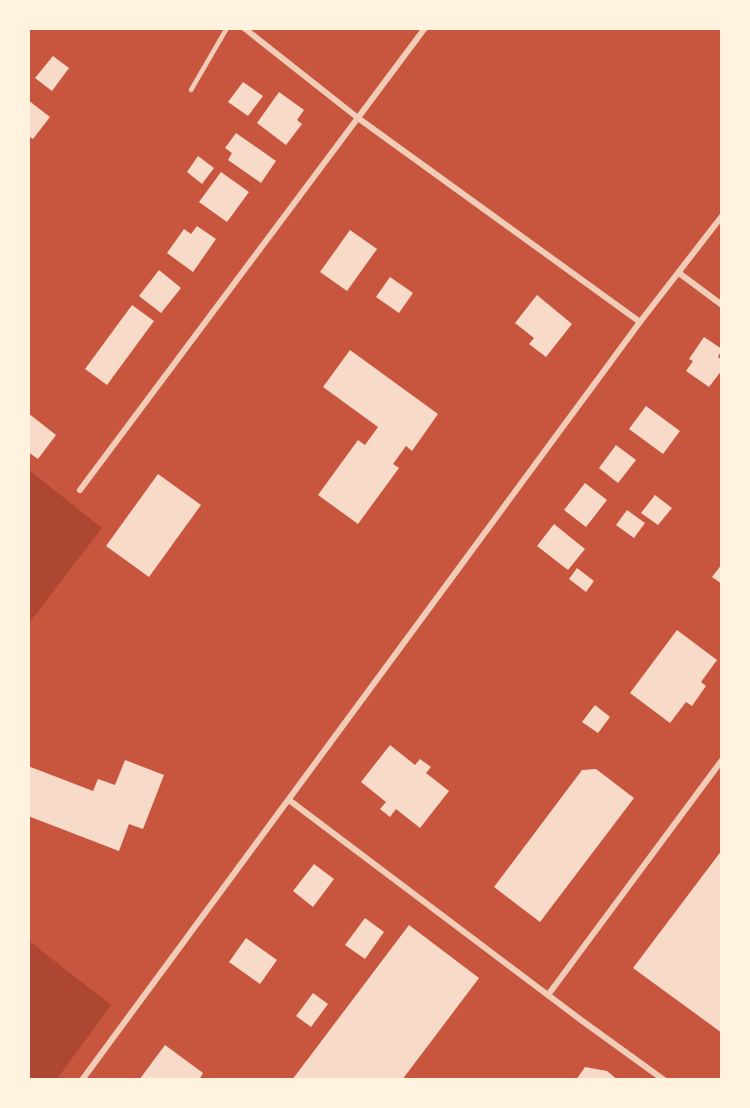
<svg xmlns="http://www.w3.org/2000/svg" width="750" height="1108" font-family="'DM Sans',sans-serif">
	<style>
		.green { fill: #ae4732 }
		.building { fill: #f7dbc8 }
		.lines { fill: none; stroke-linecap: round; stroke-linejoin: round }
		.service { stroke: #f1ccb7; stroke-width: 4.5 }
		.minor { stroke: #f1ccb7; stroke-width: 6 }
	</style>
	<rect width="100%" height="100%" fill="#c8553d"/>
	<g class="green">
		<path d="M29 470 102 528 29 623H28Z"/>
		<path d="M29 941 111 1005 57 1079H29Z"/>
	</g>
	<g class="building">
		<path d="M53 56 69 68 52 91 35 78Z"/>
		<path d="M243 82 263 96 248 116 228 102Z"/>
		<path d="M279 92 304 110 297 120 302 124 286 145 257 123Z"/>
		<path d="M28 100 50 117 33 139 28 136Z"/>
		<path d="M236 133 276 161 261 183 228 160 232 153 225 148Z"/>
		<path d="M198 156 214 168 202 184 187 172Z"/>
		<path d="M221 172 249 192 227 222 199 202Z"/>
		<path d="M197 226 216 239 193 272 167 253 184 229 191 234Z"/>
		<path d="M350 230 377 249 347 291 320 272Z"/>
		<path d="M159 270 181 288 161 313 139 296Z"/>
		<path d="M390 277 413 293 399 313 376 297Z"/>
		<path d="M537 295 572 324 546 357 529 344 534 338 515 323Z"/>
		<path d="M132 305 154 321 107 385 85 369Z"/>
		<path d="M704 337 722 349 718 357 722 360V370L709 387 686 371 693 361 689 359Z"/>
		<path d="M350 350 438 414 412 451 406 446 393 464 399 468 358 524 318 495 358 440 365 445 378 427 323 387Z"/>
		<path d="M646 406 680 431 663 454 629 429Z"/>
		<path d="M28 413 56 435 38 459 28 452Z"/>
		<path d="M616 445 636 460 618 483 599 468Z"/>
		<path d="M158 474 201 505 149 577 106 546Z"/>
		<path d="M585 483 607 500 586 527 564 510Z"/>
		<path d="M655 495 672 508 658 525 641 513Z"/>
		<path d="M627 510 645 523 634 538 616 525Z"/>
		<path d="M554 524 585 549 568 570 537 546Z"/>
		<path d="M722 564V584L712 577Z"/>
		<path d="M577 568 594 581 586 592 569 579Z"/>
		<path d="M677 630 717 660 701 682 706 686 692 706 686 702 670 723 630 693Z"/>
		<path d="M595 705 610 717 598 733 582 722Z"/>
		<path d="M390 745 415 765 420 759 431 767 426 773 449 791 420 828 396 809 390 817 380 809 386 802 361 782Z"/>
		<path d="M125 760 164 775 143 829 129 824 119 851 28 816V766L93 791 98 779 115 785Z"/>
		<path d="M596 769 634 798 540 922 494 887 582 770Z"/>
		<path d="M722 850V1033L633 968Z"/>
		<path d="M314 864 334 879 313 907 293 891Z"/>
		<path d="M365 918 384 932 365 959 345 945Z"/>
		<path d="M409 925 479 978 402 1080H292Z"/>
		<path d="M246 938 277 960 260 984 229 962Z"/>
		<path d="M313 993 328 1004 311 1027 296 1016Z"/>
		<path d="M165 1045 203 1073 199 1080H139Z"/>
		<path d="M585 1067 607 1071 618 1080H576Z"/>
	</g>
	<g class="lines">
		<path class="service" d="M191 90 227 28"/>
		<g class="minor">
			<path d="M244 28 358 118 640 322"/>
			<path d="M679 273 722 305"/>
			<path d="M80 490 425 28"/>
			<path d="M289 800 581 1020 664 1080"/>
			<path d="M548 995 722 760"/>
			<path d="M82 1080 640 322 722 216"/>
		</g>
	</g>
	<rect width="750" height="1108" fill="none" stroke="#fff3e0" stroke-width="60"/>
</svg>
